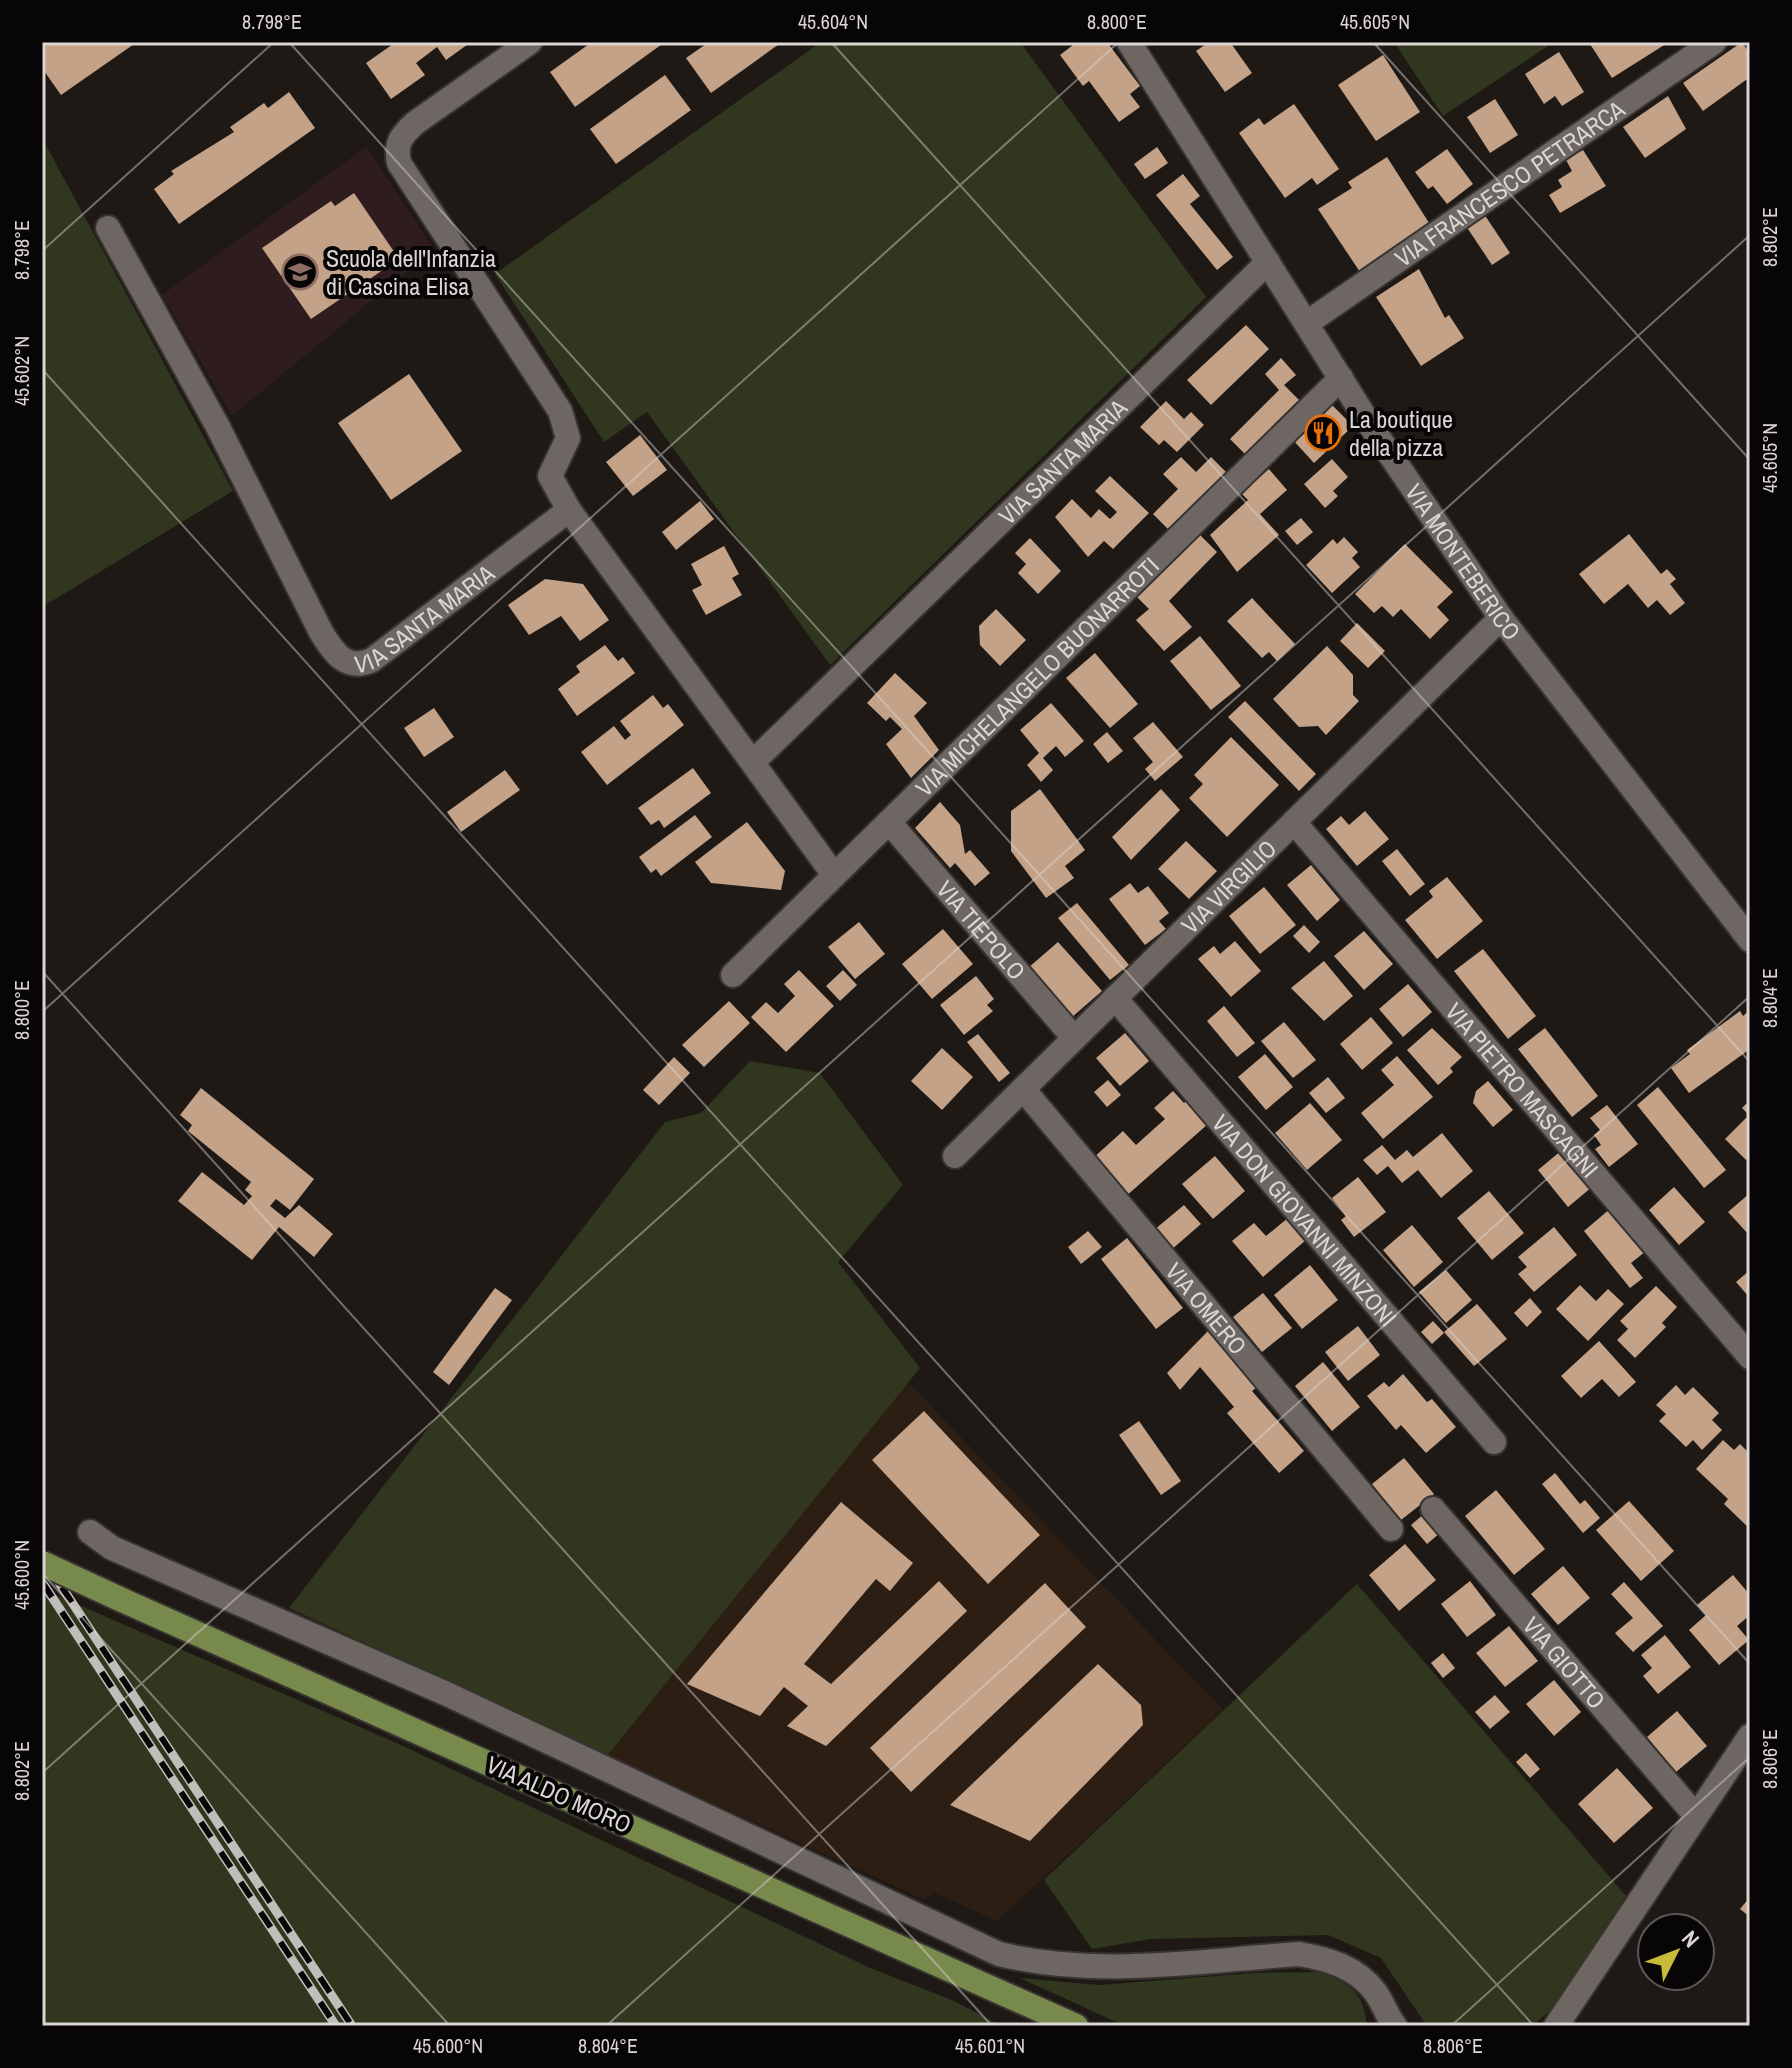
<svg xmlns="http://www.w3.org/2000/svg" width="1792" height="2068" font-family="'Archivo Narrow',sans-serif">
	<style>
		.industrial { fill: #2d1e14 }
		.education { fill: #2e1c1f }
		.green { fill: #30371e }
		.building { fill: #c4a287 }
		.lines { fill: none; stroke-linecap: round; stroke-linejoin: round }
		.minor-casing { stroke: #373331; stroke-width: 28 }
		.major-casing { stroke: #373331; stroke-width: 28 }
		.minor { stroke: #6d6662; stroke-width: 24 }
		.major { stroke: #778a4b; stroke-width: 24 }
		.rail-casing { stroke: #c1bdbb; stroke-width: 9 }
		.rail { stroke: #070505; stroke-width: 6; stroke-dasharray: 18; stroke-linecap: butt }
		.major-bridge-casing { stroke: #373331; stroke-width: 28; stroke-linecap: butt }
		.major-bridge { stroke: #778a4b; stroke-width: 24 }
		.ticks { fill: none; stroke: #dad6d4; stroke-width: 2; stroke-opacity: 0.45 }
		.labels { text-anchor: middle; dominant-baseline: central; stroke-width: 8; stroke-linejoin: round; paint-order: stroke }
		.street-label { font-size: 24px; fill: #dad6d4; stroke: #070505 }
		.poi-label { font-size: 24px; fill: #dad6d4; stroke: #070505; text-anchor: start }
		.neatline { fill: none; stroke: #dad6d4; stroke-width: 3 }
		.ticks-label { font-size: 20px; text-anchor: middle; fill: #dad6d4 }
	</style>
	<rect width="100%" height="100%" fill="#1f1916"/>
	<path class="industrial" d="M908 1382 1223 1710 997 1921 935 1893 925 1900 608 1755Z"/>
	<path class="education" d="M366 147 434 249 232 416 162 295Z"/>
	<g class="green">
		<path d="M821 42H1020L1206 297 830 665 647 412 604 442 495 274Z"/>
		<path d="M1394 42H1554L1443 116Z"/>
		<path d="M42 138 233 491 42 607Z"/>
		<path d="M750 1061 820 1073 903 1185 838 1262 920 1368 608 1755 289 1608 665 1122 701 1113Z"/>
		<path d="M1357 1584 1626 1896 1552 2009 1532 2026H1427L1381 1958 1328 1935 1151 1939 1092 1949 1044 1880Z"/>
		<path d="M42 1589 401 1745 868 1967 954 2001 1002 2026H42Z"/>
		<path d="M1319 1972C1350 1984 1363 1990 1367 2026H1125L1020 1978 1099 1985 1256 1973Z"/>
	</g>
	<g class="building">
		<path d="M42 42H137L61 95 42 68Z"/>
		<path d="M396 42 400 44 471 42 446 60 437 47 416 63 425 75 391 99 366 63Z"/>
		<path d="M592 42H665L575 107 550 72Z"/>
		<path d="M709 42H782L711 93 686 58Z"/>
		<path d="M1077 42H1107L1140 86 1130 94 1140 107 1119 122 1089 81 1083 86 1060 55Z"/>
		<path d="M1209 42H1230L1252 73 1225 92 1196 51Z"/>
		<path d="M1592 42H1669L1612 78 1590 44Z"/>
		<path d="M1742 42 1750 54V77L1703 111 1683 83Z"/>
		<path d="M1559 52 1584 92 1562 106 1555 96 1544 104 1525 74Z"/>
		<path d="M1383 55 1420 112 1376 141 1338 85Z"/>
		<path d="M665 75 691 110 616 164 590 129Z"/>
		<path d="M289 92 315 128 179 224 154 189 174 174 171 171 234 132 230 127 264 103 268 108Z"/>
		<path d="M1668 96 1686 129 1645 158 1623 127Z"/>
		<path d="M1495 99 1518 135 1490 153 1467 117Z"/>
		<path d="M1294 104 1339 169 1317 185 1312 178 1285 198 1239 133 1259 118 1264 125Z"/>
		<path d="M1157 147 1168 163 1145 179 1134 164Z"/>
		<path d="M1447 149 1473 184 1447 204 1433 186 1428 189 1415 172Z"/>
		<path d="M1583 150 1606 186 1560 213 1549 195 1562 187 1558 180 1572 171 1566 160Z"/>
		<path d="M1387 157 1431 226 1360 272 1318 209 1352 188 1348 182Z"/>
		<path d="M1183 174 1200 196 1190 204 1233 257 1217 270 1156 195Z"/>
		<path d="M354 193 399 259 311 319 262 248 331 201 335 206Z"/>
		<path d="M1484 214 1510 253 1492 265 1466 226Z"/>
		<path d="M1419 269 1445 318 1449 315 1464 338 1421 366 1376 297Z"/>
		<path d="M1246 325 1269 349 1211 405 1187 380Z"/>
		<path d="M1281 358 1296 375 1284 385 1302 403 1248 457 1230 439 1279 390 1265 374Z"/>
		<path d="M409 374 462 451 391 500 338 423Z"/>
		<path d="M1166 401 1184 419 1191 412 1204 425 1177 452 1164 440 1159 445 1140 427Z"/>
		<path d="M1331 404 1353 426 1314 463 1293 440Z"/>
		<path d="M640 435 667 470 633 496 606 462Z"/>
		<path d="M1181 457 1196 472 1211 457 1227 473 1168 529 1153 514 1178 489 1163 474Z"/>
		<path d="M1332 459 1348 477 1333 491 1338 496 1325 508 1304 484Z"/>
		<path d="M1269 469 1287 490 1260 514 1279 535 1237 572 1210 535 1248 500 1241 493Z"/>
		<path d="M1110 476 1149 513 1113 549 1104 541 1088 557 1055 517 1072 499 1091 518 1099 509 1110 519 1117 512 1095 491Z"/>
		<path d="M700 501 714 519 676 550 662 532Z"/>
		<path d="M1301 518 1313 532 1297 545 1285 531Z"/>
		<path d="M1199 534 1217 552 1169 601 1192 627 1164 651 1136 620 1149 609 1136 596Z"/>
		<path d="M1629 534 1661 574 1667 569 1676 579 1670 584 1685 603 1670 615 1657 600 1648 608 1628 584 1604 604 1579 574Z"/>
		<path d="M1344 537 1358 552 1352 558 1360 567 1332 593 1306 565 1333 539 1337 544Z"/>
		<path d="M1030 538 1061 571 1038 594 1018 573 1026 564 1015 553Z"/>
		<path d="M1405 544 1453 592 1437 607 1449 620 1430 639 1401 609 1393 617 1382 606 1374 613 1355 594Z"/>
		<path d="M724 546 739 574 732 578 742 595 706 615 692 590 702 585 691 564Z"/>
		<path d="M545 579 583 584 609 620 580 641 561 616 529 635 508 605Z"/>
		<path d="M1252 598 1295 644 1277 661 1269 652 1262 658 1227 621Z"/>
		<path d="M996 609 1026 640 1000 666 980 645 979 626Z"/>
		<path d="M1357 623 1385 651 1368 668 1340 641Z"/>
		<path d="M1200 636 1241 686 1211 710 1170 661Z"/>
		<path d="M605 645 618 661 623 657 635 673 577 716 558 689 580 672 576 666Z"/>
		<path d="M1327 646 1353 675V695L1359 701 1326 735 1318 726 1299 727 1273 699Z"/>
		<path d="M1095 653 1138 704 1110 728 1066 678Z"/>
		<path d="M895 673 927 703 914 716 939 750 911 778 886 744 902 729 890 717 886 721 867 703Z"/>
		<path d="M653 695 663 708 668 704 684 725 607 785 581 752 614 726 625 740 631 735 620 721Z"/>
		<path d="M1245 701 1316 774 1299 791 1228 717Z"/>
		<path d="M1051 703 1084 741 1065 757 1056 746 1043 758 1053 770 1041 782 1027 765 1039 753 1020 730Z"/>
		<path d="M434 708 454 737 424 757 404 728Z"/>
		<path d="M1153 722 1183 757 1155 781 1145 769 1153 762 1133 738Z"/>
		<path d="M1107 732 1123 751 1108 763 1093 744Z"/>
		<path d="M1231 737 1279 785 1227 837 1189 798 1203 784 1194 775Z"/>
		<path d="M693 768 711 793 664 828 659 820 651 825 638 808Z"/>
		<path d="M505 770 520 790 461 832 447 812Z"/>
		<path d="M1040 789 1085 850 1065 866 1074 878 1046 898 1011 851V811Z"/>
		<path d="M1161 789 1180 810 1131 860 1112 837Z"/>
		<path d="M940 802 960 825 965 854 970 850 990 873 975 886 955 863 950 868 915 828Z"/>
		<path d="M1365 811 1389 839 1357 866 1326 829 1341 816 1349 825Z"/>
		<path d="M695 815 712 837 661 876 656 869 651 873 639 857Z"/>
		<path d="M747 822 785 871 781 890 711 883 695 862Z"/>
		<path d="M1186 841 1217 871 1189 899 1158 869Z"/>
		<path d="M1397 849 1425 884 1410 896 1382 861Z"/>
		<path d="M1311 865 1340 900 1317 921 1287 885Z"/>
		<path d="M1447 877 1483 921 1437 959 1405 920 1433 897 1429 891Z"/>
		<path d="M1130 883 1138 893 1148 886 1169 913 1159 921 1166 929 1145 945 1109 899Z"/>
		<path d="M1264 887 1296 925 1260 954 1229 916Z"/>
		<path d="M1077 903 1129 965 1110 980 1058 918Z"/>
		<path d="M859 922 885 954 855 979 828 947Z"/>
		<path d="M1304 925 1320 942 1309 953 1293 936Z"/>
		<path d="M943 929 973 964 932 999 902 964Z"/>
		<path d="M1364 931 1393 964 1364 990 1334 956Z"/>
		<path d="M1235 941 1261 971 1231 997 1198 959 1214 946 1220 954Z"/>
		<path d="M1058 942 1102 991 1071 1018 1028 968Z"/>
		<path d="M1483 949 1536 1016 1508 1039 1454 971Z"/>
		<path d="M1324 961 1353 996 1324 1021 1291 988Z"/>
		<path d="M799 970 834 1006 786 1052 751 1017 766 1002 778 1013 795 996 784 984Z"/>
		<path d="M843 970 857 985 840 1001 826 986Z"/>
		<path d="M976 976 994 999 987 1005 993 1011 964 1035 940 1005Z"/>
		<path d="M1408 984 1432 1012 1403 1037 1379 1009Z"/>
		<path d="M729 1001 750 1023 704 1067 682 1045Z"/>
		<path d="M1224 1006 1255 1043 1237 1057 1207 1021Z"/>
		<path d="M1750 1010V1049L1689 1093 1671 1068 1690 1054 1687 1050 1740 1011 1743 1016Z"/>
		<path d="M1371 1017 1393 1043 1362 1070 1340 1044Z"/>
		<path d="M1284 1022 1316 1060 1293 1078 1261 1041Z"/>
		<path d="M1432 1028 1462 1057 1450 1068 1453 1072 1438 1085 1407 1050Z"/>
		<path d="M1545 1028 1598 1096 1572 1117 1518 1049Z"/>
		<path d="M1125 1033 1149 1061 1120 1086 1096 1058Z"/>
		<path d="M978 1034 1010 1073 999 1082 967 1042Z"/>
		<path d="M942 1048 973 1077 942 1110 911 1081Z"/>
		<path d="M1265 1054 1293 1087 1266 1110 1238 1077Z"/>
		<path d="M1397 1056 1433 1097 1383 1139 1361 1113 1394 1085 1381 1070Z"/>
		<path d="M674 1057 690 1073 659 1105 643 1090Z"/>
		<path d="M1328 1077 1345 1098 1326 1113 1309 1093Z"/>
		<path d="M1108 1080 1121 1095 1107 1107 1094 1092Z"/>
		<path d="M1488 1081 1513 1110 1493 1127 1473 1103 1476 1091Z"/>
		<path d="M1658 1087 1726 1170 1704 1188 1637 1105Z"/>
		<path d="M201 1088 314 1179 290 1210 276 1199 270 1206 285 1218 299 1205 333 1234 314 1257 279 1227 252 1260 178 1201 202 1172 244 1205 252 1196 245 1190 251 1182 188 1131 192 1125 180 1115Z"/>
		<path d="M1173 1091 1184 1103 1187 1100 1208 1124 1125 1197 1092 1159 1123 1131 1136 1145 1165 1119 1154 1108Z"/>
		<path d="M1750 1100V1155L1746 1160 1725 1139 1749 1115 1742 1108Z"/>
		<path d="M1310 1103 1342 1140 1307 1170 1275 1133Z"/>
		<path d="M1607 1105 1638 1144 1609 1167 1595 1149 1601 1145 1594 1135 1600 1130 1590 1118Z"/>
		<path d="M1442 1133 1473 1171 1441 1198 1418 1170 1402 1183 1388 1166 1377 1175 1363 1160 1382 1145 1395 1160 1407 1150 1413 1157Z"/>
		<path d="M1562 1150 1592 1187 1568 1207 1538 1170Z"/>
		<path d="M1215 1156 1245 1191 1213 1219 1182 1184Z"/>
		<path d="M1358 1177 1386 1212 1354 1237 1341 1220 1346 1216 1332 1198Z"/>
		<path d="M1674 1187 1705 1222 1679 1245 1649 1210Z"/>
		<path d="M1489 1191 1524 1233 1492 1260 1457 1218Z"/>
		<path d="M1750 1193V1236L1728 1212Z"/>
		<path d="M1184 1205 1201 1224 1171 1250 1154 1230Z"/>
		<path d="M1611 1208 1646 1251 1631 1263 1643 1278 1630 1288 1584 1231Z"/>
		<path d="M1288 1218 1306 1240 1263 1277 1232 1241 1254 1223 1266 1236Z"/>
		<path d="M1412 1225 1443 1262 1414 1287 1383 1250Z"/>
		<path d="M1554 1227 1577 1255 1534 1292 1518 1274 1527 1267 1518 1257Z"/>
		<path d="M1088 1231 1102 1247 1081 1264 1068 1247Z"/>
		<path d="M1127 1238 1183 1308 1156 1329 1101 1259Z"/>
		<path d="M1310 1265 1338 1300 1302 1329 1274 1295Z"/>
		<path d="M1446 1270 1472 1300 1446 1323 1419 1292Z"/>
		<path d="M1750 1270V1298L1736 1282Z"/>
		<path d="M1580 1285 1596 1301 1608 1289 1624 1304 1588 1341 1556 1309Z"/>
		<path d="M1656 1286 1677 1307 1662 1323 1666 1327 1635 1358 1617 1340 1628 1329 1620 1321Z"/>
		<path d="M495 1288 512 1300 449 1385 433 1372Z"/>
		<path d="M1263 1293 1292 1328 1262 1352 1233 1317Z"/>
		<path d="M1530 1298 1542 1312 1527 1327 1514 1313Z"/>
		<path d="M1477 1304 1507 1339 1474 1366 1444 1332Z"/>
		<path d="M1433 1321 1444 1333 1432 1344 1421 1332Z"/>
		<path d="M1358 1326 1380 1355 1348 1381 1325 1352Z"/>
		<path d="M1208 1331 1256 1388 1252 1391 1304 1451 1279 1473 1227 1413 1234 1407 1200 1367 1180 1390 1167 1373Z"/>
		<path d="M1599 1341 1636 1382 1619 1397 1602 1379 1581 1398 1561 1376Z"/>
		<path d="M1323 1362 1360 1407 1332 1431 1295 1386Z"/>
		<path d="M1403 1374 1427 1402 1432 1399 1456 1427 1426 1453 1401 1425 1396 1430 1367 1396 1384 1382 1389 1387Z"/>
		<path d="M1676 1385 1685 1395 1693 1387 1719 1413 1712 1420 1722 1430 1702 1450 1693 1440 1686 1447 1659 1421 1666 1414 1656 1405Z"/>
		<path d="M924 1411 1040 1535 988 1584 872 1460Z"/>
		<path d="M1139 1421 1181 1481 1161 1495 1119 1435Z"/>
		<path d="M1723 1440 1734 1450 1740 1444 1750 1454V1529L1724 1504 1728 1499 1696 1469Z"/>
		<path d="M1404 1458 1434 1494 1401 1520 1372 1484Z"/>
		<path d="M1555 1473 1580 1504 1585 1500 1600 1518 1583 1533 1542 1484Z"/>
		<path d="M1496 1490 1545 1549 1514 1575 1465 1516Z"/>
		<path d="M1629 1501 1674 1551 1641 1581 1596 1530Z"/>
		<path d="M841 1502 913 1563 890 1591 876 1579 804 1664 831 1684 939 1581 967 1611 826 1746 787 1726 808 1706 784 1687 760 1716 687 1684Z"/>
		<path d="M1424 1514 1440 1533 1427 1544 1411 1525Z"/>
		<path d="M1405 1544 1436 1580 1399 1611 1369 1575Z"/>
		<path d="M1563 1566 1590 1598 1558 1625 1531 1594Z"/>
		<path d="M1733 1575 1750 1595V1615L1737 1626 1749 1640 1719 1665 1689 1630 1706 1615 1697 1605Z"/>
		<path d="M1470 1581 1496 1615 1467 1637 1441 1604Z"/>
		<path d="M1624 1582 1663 1626 1633 1652 1615 1633 1633 1618 1611 1594Z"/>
		<path d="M1045 1583 1086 1627 911 1792 870 1748Z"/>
		<path d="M1509 1626 1538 1661 1505 1687 1476 1653Z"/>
		<path d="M1665 1635 1691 1667 1658 1694 1643 1676 1652 1668 1641 1655Z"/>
		<path d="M1443 1653 1455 1668 1443 1678 1431 1663Z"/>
		<path d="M1098 1664 1141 1705 1143 1725 1030 1841 950 1805Z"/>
		<path d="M1554 1680 1581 1712 1554 1736 1526 1704Z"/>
		<path d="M1495 1695 1510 1712 1490 1729 1475 1712Z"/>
		<path d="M1677 1711 1707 1746 1676 1772 1647 1737Z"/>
		<path d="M1526 1753 1540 1769 1530 1778 1516 1762Z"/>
		<path d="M1617 1768 1653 1808 1614 1843 1578 1804Z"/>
		<path d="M1750 1897V1917L1740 1909Z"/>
	</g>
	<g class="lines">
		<defs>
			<g id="minor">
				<path d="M530 42 415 123C401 136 395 143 399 163L560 411 568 438 550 476 569 510"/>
				<path id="s1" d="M1129 42 1368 422 1501 618 1750 940"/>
				<path id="s2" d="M108 228 218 427 321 632C333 652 346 672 372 660L569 510 834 875"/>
				<path id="s3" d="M1307 323 1714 42"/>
				<path id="s4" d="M754 761 1268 262"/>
				<path id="s5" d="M889 822 1074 1038"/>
				<path id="s6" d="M1294 822 1750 1357"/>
				<path id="s7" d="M733 975 1341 378"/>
				<path id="s8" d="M1115 998 1494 1442"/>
				<path id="s9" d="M1023 1089 1391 1529"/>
				<path id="s10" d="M955 1156 1501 618"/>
				<path id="s11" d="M1433 1509 1696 1816"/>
				<path d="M90 1532 112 1548 447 1694 999 1954C1097 1978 1198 1961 1299 1954 1328 1959 1357 1967 1376 1993 1383 2003 1387 2016 1395 2026"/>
				<path d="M1556 2026 1750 1736"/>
			</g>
			<path id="major" d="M122 1600 1076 2026"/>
		</defs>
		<use href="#minor" class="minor-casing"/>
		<use href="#major" class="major-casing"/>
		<use href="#minor" class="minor"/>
		<use href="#major" class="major"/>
		<defs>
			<g id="rail">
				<path d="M42 1557 352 2026"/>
				<path d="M42 1582 336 2026"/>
			</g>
		</defs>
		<use href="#rail" class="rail-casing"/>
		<use href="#rail" class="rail"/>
		<defs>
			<path id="major-bridge" d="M42 1563 122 1600"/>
		</defs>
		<use href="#major-bridge" class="major-bridge-casing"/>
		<use href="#major-bridge" class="major-bridge"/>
	</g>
	<path class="ticks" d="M289 42 1750 1664M831 42 1750 1062M1373 42 1750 460M42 251 274 42M42 369 1534 2026M42 971 992 2026M42 1012 1119 42M42 1573 450 2026M42 1773 1750 235M606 2026 1750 996M1451 2026 1750 1757"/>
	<defs>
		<symbol id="school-ring" viewBox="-11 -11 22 22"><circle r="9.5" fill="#070505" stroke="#8d6e63" stroke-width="1.5"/><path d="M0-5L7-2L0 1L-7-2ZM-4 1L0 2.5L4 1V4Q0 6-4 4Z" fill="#8d6e63"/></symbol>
		<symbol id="restaurant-ring" viewBox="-11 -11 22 22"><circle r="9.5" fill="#070505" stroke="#e8710a" stroke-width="1.5"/><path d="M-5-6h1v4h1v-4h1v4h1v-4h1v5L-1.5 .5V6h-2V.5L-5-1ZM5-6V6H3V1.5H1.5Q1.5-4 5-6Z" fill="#e8710a"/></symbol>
	</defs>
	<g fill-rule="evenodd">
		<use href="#school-ring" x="280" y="252" width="40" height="40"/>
		<use href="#restaurant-ring" x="1303" y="413" width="40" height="40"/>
	</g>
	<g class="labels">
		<g class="street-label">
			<text stroke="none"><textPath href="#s3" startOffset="246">VIA FRANCESCO PETRARCA</textPath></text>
			<text stroke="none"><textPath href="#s4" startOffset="430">VIA SANTA MARIA</textPath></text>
			<text stroke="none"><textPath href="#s1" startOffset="618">VIA MONTEBERICO</textPath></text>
			<text stroke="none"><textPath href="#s2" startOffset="588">VIA SANTA MARIA</textPath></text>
			<text stroke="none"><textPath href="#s7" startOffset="426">VIA MICHELANGELO BUONARROTI</textPath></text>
			<text stroke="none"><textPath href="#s10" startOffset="384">VIA VIRGILIO</textPath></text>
			<text stroke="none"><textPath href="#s5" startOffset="142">VIA TIEPOLO</textPath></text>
			<text stroke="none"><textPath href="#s6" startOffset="352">VIA PIETRO MASCAGNI</textPath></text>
			<text stroke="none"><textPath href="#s8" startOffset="292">VIA DON GIOVANNI MINZONI</textPath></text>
			<text stroke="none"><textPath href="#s9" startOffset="286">VIA OMERO</textPath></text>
			<text stroke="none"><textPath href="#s11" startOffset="202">VIA GIOTTO</textPath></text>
			<text transform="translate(559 1794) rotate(24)">VIA ALDO MORO</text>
		</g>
		<g class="poi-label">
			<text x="326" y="258">Scuola dell'Infanzia<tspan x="326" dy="28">di Cascina Elisa</tspan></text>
			<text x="1349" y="419">La boutique<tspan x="1349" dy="28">della pizza</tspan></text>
		</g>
	</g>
	<rect width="1792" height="2068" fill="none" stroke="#070505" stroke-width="88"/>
	<g transform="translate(1676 1952) rotate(48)"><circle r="38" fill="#070505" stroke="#5b5958" stroke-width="2"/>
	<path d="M0-6L14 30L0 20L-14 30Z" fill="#c9ba3a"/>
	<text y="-12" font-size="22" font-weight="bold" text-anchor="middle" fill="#dad6d4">N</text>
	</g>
	<rect x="44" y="44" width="1704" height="1980" class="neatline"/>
	<g class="ticks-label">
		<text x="272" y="29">8.798°E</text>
		<text x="833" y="29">45.604°N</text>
		<text x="1117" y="29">8.800°E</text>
		<text x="1375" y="29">45.605°N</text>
		<text transform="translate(1770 237) rotate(-90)" y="7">8.802°E</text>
		<text transform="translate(22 250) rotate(-90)" y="7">8.798°E</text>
		<text transform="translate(22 371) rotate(-90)" y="7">45.602°N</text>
		<text transform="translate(1770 458) rotate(-90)" y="7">45.605°N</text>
		<text transform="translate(1770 998) rotate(-90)" y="7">8.804°E</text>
		<text transform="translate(22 1010) rotate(-90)" y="7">8.800°E</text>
		<text transform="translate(22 1575) rotate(-90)" y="7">45.600°N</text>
		<text transform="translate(1770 1759) rotate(-90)" y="7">8.806°E</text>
		<text transform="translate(22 1771) rotate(-90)" y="7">8.802°E</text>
		<text x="448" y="2053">45.600°N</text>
		<text x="608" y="2053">8.804°E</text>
		<text x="990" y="2053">45.601°N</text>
		<text x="1453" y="2053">8.806°E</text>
	</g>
</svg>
